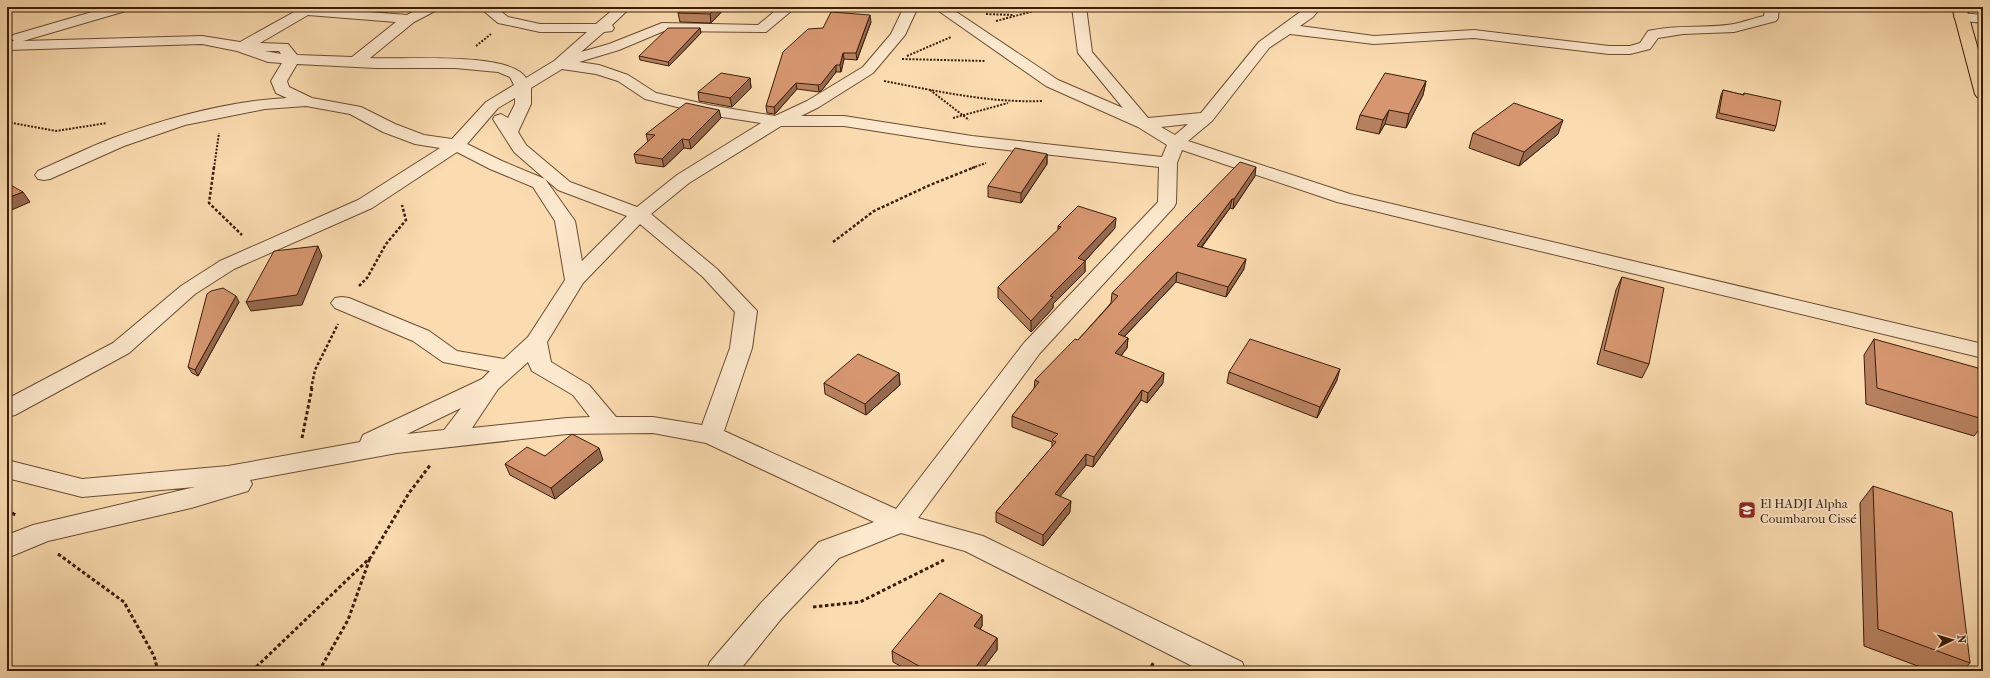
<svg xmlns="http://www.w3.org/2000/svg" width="1990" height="678" font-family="'IM FELL French Canon',serif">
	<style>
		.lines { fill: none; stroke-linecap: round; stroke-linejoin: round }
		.minor-casing { stroke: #6b4d32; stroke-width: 2 }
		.major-casing { stroke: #3b1d08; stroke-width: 2 }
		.path-far2 { stroke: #3b1d08; stroke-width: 2; stroke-dasharray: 2 1.5; stroke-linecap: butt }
		.path-far1 { stroke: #3b1d08; stroke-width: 2.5; stroke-dasharray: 3 2; stroke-linecap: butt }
		.path { stroke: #3b1d08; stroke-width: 3; stroke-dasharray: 3.5 2.5; stroke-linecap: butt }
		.minor { fill: #fce8cc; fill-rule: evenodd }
		.major { fill: #fbdcb0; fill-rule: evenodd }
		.wall { fill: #b88260; stroke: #3b1d08 }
		.shaded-wall { fill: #966a4e; stroke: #3b1d08 }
		.building { fill: #d69770; stroke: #3b1d08 }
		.labels { text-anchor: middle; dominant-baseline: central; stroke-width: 4; stroke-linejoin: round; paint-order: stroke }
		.poi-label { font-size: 13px; fill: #3b1d08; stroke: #fce8cc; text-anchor: start }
	</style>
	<rect width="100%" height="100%" fill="#fbdcb0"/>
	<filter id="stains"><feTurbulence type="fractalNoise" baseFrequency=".005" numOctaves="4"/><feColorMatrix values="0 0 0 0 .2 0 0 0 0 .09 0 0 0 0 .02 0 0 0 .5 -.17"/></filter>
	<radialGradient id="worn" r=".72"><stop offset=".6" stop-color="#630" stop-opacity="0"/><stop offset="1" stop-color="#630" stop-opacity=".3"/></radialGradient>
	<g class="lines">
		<defs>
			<g id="minor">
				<path d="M109 7H131L129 10 23 41 202 36 240 42 303 7 407 15 422 7H439L437 10 414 22 370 58C401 60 510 51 526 78L554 61 587 32H540L503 24 498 23 479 7H495L508 17 540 24H596L616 7H631L612 25 614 28 612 31 604 32 581 52 609 44 662 23 758 25 780 7H796L766 32 664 31 619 50 579 62 599 65 628 75 656 93 709 105 775 116 807 101 863 67 891 34 904 7H918L905 35 873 73 819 107 801 116H844L972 136 1162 157 1167 145 1138 127 1046 86 933 7H949L1058 80 1123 108 1078 53 1072 7H1086L1092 52 1148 118 1201 113 1259 42 1307 7H1321L1313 17 1300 26 1374 36 1474 30 1609 46H1630L1640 43 1648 31C1676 24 1706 29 1734 24 1744 22 1754 18 1764 16L1765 7H1779L1778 18 1776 21 1734 32 1683 34 1658 38 1650 49 1630 54H1609L1474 38 1374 44 1290 34 1269 48 1212 121 1188 141 1350 194 1983 344V358L1337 202 1182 150 1177 163 1176 203 1174 207 1040 353 918 518 983 536 1242 662 1246 671H1202L965 551 901 533 839 558 781 619 739 671H706L710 662 761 603 819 542 874 522 706 443 653 433 567 434 397 453 250 480 252 484 248 491 191 508 48 541 7 558V535L33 525 195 487 82 497 7 478V460L82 479 228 466 360 442 363 435 482 379 490 371 443 362 413 341 335 308 331 303 335 298 342 297 349 298 429 331 457 351 504 359 528 337 565 280 555 221 533 187 490 169 457 152 372 208 234 269 195 294 129 353 15 415 7 417V399L113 343 181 286 220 261 358 200 440 148 415 144 383 132 350 114 306 106 265 109 185 125 124 146 50 179 44 180 38 179 35 175 38 171C63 160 87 148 113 138 167 118 229 101 287 98L276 93 271 81 282 63 268 62 237 51 202 44 7 50V42L14 41 11 38 13 35ZM308 15 396 22 352 57 297 55 288 44 260 43ZM265 51H279L281 54ZM297 64 376 68H455L498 72 510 77 514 85 486 102 452 139 424 135 395 124 361 107 312 98 289 87 287 81ZM562 69 596 74 618 81 645 99 709 115 761 123 677 175 637 207 570 182 526 145 518 132 531 104V88ZM515 98V104L508 118 501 114 495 116 493 119 514 152 545 179 502 161 467 144 498 108ZM1188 124 1175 135 1161 127ZM781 126H844L972 146 1159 167 1158 202 1024 343 896 509 724 431 752 348 757 311 717 269 651 214 689 183ZM545 179 558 190 627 216 582 261 575 221ZM640 224 703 277 735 312 730 348 702 425 653 417H616L589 385 551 362 547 342 583 283ZM528 362 532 371 573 395 590 417 567 418 472 428 498 389ZM461 408 444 430 407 434Z"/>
				<path d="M1961 13 1983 15V23L1956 20 1954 17 1956 14Z"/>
			</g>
			<path id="major" d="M1952 7H1966L1983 67V99L1977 97 1975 94Z"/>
		</defs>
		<use href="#minor" class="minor-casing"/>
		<use href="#major" class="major-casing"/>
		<g class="path-far2">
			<path d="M986 14 1013 15"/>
			<path d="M996 21 1049 7"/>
			<path d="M476 46 491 34"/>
			<path d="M907 56 951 37"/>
			<path d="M902 59 985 61"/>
			<path d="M884 81C937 91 988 103 1042 101"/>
			<path d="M930 90 969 120"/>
			<path d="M953 118 1008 103"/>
			<path d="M7 122 56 131 107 123"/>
			<path d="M214 168 219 133"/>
			<path d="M972 168 986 163"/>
		</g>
		<g class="path-far1">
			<path d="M214 167 209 203 242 235"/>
			<path d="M833 242 874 211 930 185 975 167"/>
			<path d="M359 286 367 278 386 244 406 220 402 205"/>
			<path d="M311 389 315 370 338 324"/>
		</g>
		<g class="path">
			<path d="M302 438 312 388"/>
			<path d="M7 510 17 516"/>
			<path d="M58 554 124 602 154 656 158 671"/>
			<path d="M813 607 860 602 944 560"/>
			<path d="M252 671 371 557 409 493 431 464"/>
			<path d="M319 671 348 620 370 558"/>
			<path d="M1148 671 1154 662"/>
		</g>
		<use href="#minor" class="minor"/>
		<use href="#major" class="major"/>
	</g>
	<g class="wall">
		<path d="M350 7H394L387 12Z"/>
		<path d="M685 7H726L711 23 680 22 678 13Z"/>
		<path d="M871 22 857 60 844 59 841 72H836L822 90 819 92 797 89 775 114 767 113 766 106 823 28Z"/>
		<path d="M700 28 701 33 669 66 640 60 639 56Z"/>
		<path d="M750 78 751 88 732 107 699 101 698 92Z"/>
		<path d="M1426 81 1423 95 1406 128 1385 124 1379 134 1356 129 1360 115Z"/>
		<path d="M1723 90 1743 95 1744 93 1776 126 1774 131 1716 118 1721 95Z"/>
		<path d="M719 110 721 118 691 149 684 148 664 167 636 163 634 154 648 142 646 134Z"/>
		<path d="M1473 133 1558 134 1519 166 1469 148Z"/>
		<path d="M1047 154V164L1021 203 988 197V186Z"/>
		<path d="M1255 176 1233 209 1230 208 1202 247 1244 269 1226 297 1176 282 1124 337 1128 338 1127 348 1121 356 1163 383 1147 403 1141 400 1093 467 1086 465 1060 496 1070 512 1043 546 996 522V512L1052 447V442L1012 427V416L1034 389 1035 380 1078 340 1111 303 1112 293Z"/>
		<path d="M1058 226 1115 228 1085 261V272L1053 304V308L1031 332 998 298V287L1058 230Z"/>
		<path d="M1622 277 1649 364 1642 378 1597 364 1616 290Z"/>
		<path d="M239 302 198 376 192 373 188 367Z"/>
		<path d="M1874 339 1983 396V425L1974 436 1866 404 1864 355Z"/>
		<path d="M1229 372 1337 380 1317 418 1227 383Z"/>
		<path d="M899 373 900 385 866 415 825 394 824 383Z"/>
		<path d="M545 456 603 460 555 499 510 475 505 464Z"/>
		<path d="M1873 486 1970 663 1963 671H1931L1864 646 1860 503Z"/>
		<path d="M982 615V626L980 629 997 638V650L981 671H909L893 662 892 651Z"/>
	</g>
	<g class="shaded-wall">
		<path d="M386 7H394L387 12Z"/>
		<path d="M717 7H726L711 23 710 14Z"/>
		<path d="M870 15 871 22 857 60 856 53Z"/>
		<path d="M700 28 701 33 669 66 668 62Z"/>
		<path d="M843 53 844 59 841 72 840 65Z"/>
		<path d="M836 65V72L822 90 819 92 818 85Z"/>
		<path d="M750 78 751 88 732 107 730 98Z"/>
		<path d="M1426 81 1423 95 1406 128 1409 114Z"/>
		<path d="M796 83 797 89 775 114 774 107Z"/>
		<path d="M719 110 721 118 691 149 689 140Z"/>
		<path d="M1389 110 1385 124 1379 134 1383 120Z"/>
		<path d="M1563 120 1558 134 1519 166 1524 152Z"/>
		<path d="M682 139 684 148 664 167 662 159Z"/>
		<path d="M1047 154V164L1021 203V193Z"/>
		<path d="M1256 167 1255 176 1233 209 1234 199Z"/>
		<path d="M23 192 30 202 7 212V198Z"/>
		<path d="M1232 199 1230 208 1195 255 1197 246Z"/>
		<path d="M1116 218 1115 228 1083 263 1085 261V272L1053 304V308L1031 332V321L1078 258Z"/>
		<path d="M318 246 322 256 302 305 251 311 246 302Z"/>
		<path d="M1246 259 1244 269 1226 297 1228 287Z"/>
		<path d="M1177 272 1176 282 1117 344 1118 334Z"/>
		<path d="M236 296 239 302 198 376 195 370Z"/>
		<path d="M1128 338 1127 348 1114 364 1115 353Z"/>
		<path d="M1340 369 1337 380 1317 418 1320 407Z"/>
		<path d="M899 373 900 385 866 415 865 404Z"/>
		<path d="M1164 373 1163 383 1147 403 1148 393Z"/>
		<path d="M1142 390 1141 400 1093 467 1094 457Z"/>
		<path d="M599 448 603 460 555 499 551 488Z"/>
		<path d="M1086 454V465L1054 504 1055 494Z"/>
		<path d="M1071 501 1070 512 1043 546V535Z"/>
		<path d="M982 615V626L974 637V626Z"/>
		<path d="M997 638V650L981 671H973Z"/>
	</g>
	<g class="building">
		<path d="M685 7H717L710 14 678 13Z"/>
		<path d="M831 12 870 15 856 53H843L840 65H836L821 84 818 85 796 83 774 107 766 106 783 52 808 29 823 28Z"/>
		<path d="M668 28H700L668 62 639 56Z"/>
		<path d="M721 73 750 78 730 98 698 92Z"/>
		<path d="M1385 73 1426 81 1409 114 1389 110 1383 120 1360 115Z"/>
		<path d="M1723 90 1744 95V93L1781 101 1776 126 1719 113Z"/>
		<path d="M686 103 719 110 689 140 682 139 662 159 634 154 655 135 646 134Z"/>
		<path d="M1514 103 1563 120 1524 152 1473 133Z"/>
		<path d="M1015 148 1047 154 1021 193 988 186Z"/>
		<path d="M1240 162 1256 167 1234 199H1232L1197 246 1246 259 1228 287 1177 272 1118 334 1128 338 1115 353 1164 373 1148 393 1142 390 1094 457 1086 454 1055 494 1071 501 1043 535 996 512 1056 442 1052 440 1058 434 1012 416 1039 382 1035 380 1075 339 1078 340 1118 296 1112 293Z"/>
		<path d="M7 183 23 192 7 198Z"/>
		<path d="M1078 206 1116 218 1078 258 1085 261 1050 296 1053 297 1031 321 998 287 1061 227 1058 226Z"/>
		<path d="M318 246 297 295 246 302 274 251Z"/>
		<path d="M1622 277 1664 288 1649 364 1604 350Z"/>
		<path d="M223 288 236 296 195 370 188 367 207 294 211 291Z"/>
		<path d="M1250 339 1340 369 1320 407 1229 372Z"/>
		<path d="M1874 339 1978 368 1983 396V419L1877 388Z"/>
		<path d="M858 354 899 373 865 404 824 383Z"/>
		<path d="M572 434 599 448 551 488 505 464 527 447 545 456Z"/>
		<path d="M1873 486 1952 512 1970 663 1878 629Z"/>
		<path d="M940 593 982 615 974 626 997 638 973 671H928L892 651Z"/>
	</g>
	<defs>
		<symbol id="school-square" viewBox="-11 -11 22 22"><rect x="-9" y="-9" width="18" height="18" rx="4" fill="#8f2418" stroke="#fce8cc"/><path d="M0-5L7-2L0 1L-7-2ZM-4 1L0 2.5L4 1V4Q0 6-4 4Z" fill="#fff"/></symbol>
	</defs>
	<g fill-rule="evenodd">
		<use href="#school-square" x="1737" y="500" width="20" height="20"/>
	</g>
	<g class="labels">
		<g class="poi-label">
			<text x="1760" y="503">El HADJI Alpha<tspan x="1760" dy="15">Coumbarou Cissé</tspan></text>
		</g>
	</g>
	<rect width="1990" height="678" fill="none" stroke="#fbdcb0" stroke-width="24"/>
	<rect x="8" y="8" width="1974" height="662" fill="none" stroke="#3b1d08" stroke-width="2"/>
	<rect x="12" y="12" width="1966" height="654" fill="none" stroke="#3b1d08"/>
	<g transform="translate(1952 640) rotate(85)" stroke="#fce8cc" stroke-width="3" paint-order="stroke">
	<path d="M0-3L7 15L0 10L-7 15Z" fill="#3b1d08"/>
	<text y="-6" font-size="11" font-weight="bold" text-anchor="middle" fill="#3b1d08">N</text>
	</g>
	<rect width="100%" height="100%" filter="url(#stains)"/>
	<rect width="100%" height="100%" fill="url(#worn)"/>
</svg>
